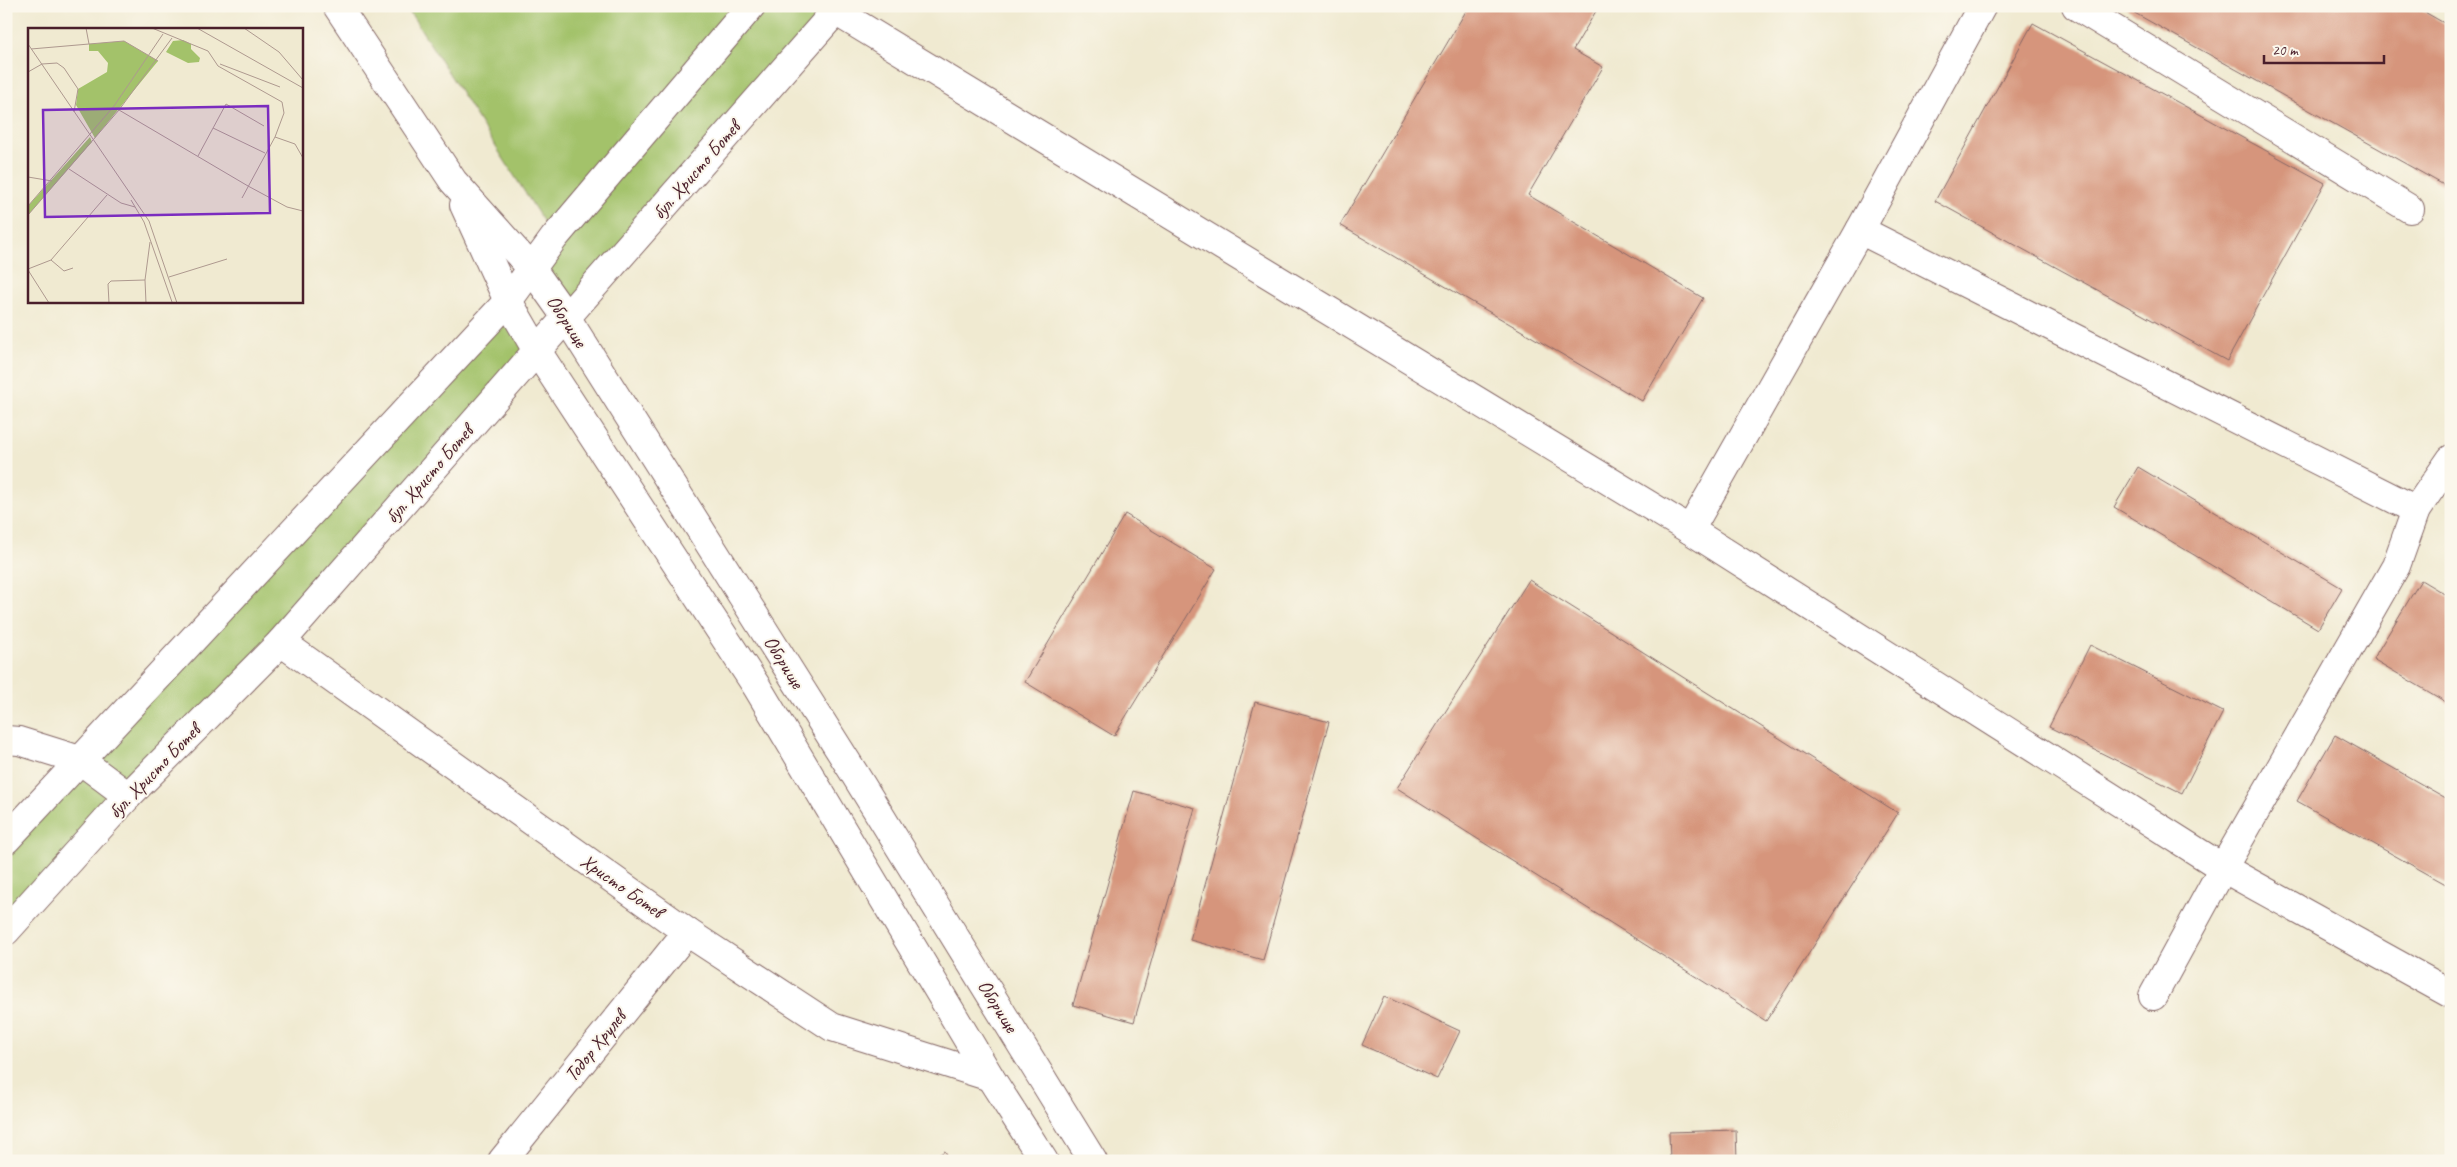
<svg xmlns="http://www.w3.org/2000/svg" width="2457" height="1167" font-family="Caveat,sans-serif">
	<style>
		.green { fill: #a3c26a; stroke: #76704a }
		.building { fill: #d6957c }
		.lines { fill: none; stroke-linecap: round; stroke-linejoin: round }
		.minor-casing { stroke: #846665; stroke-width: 30 }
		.major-casing { stroke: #846665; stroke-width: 30 }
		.minor { stroke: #fff; stroke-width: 28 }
		.major { stroke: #fff; stroke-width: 28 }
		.labels { text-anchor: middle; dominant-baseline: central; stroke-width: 4; stroke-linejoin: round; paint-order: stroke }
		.street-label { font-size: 20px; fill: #4a1f2b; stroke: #fbf7ec }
		.inset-road { fill: none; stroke: #ae998f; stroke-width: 1 }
		.view { fill: #7b2cbf; fill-opacity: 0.15; stroke: #7b2cbf; stroke-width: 2.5 }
		.inset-edge { fill: none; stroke: #4a1f2b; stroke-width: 2.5 }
	</style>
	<rect width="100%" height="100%" fill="#fbf7ec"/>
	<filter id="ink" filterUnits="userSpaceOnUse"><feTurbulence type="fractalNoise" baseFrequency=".02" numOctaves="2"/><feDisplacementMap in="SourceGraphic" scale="10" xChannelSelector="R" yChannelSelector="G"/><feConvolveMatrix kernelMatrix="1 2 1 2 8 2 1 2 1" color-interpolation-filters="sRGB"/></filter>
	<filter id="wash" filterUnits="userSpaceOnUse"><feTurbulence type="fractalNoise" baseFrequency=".0096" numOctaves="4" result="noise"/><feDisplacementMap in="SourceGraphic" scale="20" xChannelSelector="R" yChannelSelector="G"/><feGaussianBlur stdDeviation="1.12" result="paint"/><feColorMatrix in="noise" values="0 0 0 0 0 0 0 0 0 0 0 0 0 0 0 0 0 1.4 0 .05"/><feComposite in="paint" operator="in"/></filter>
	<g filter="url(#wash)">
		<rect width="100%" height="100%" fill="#f0ead1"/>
		<g class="green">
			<path d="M406 6H840L566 317 532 269 554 238Z"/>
			<path d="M508 301 537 351 6 931V840Z"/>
		</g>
		<g id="blocks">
			<g class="building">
				<path d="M1469 6H1599L1573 50 1603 67 1528 195 1703 298 1642 401 1340 225Z"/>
				<path d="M2122 6H2414L2451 27V189Z"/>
				<path d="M2033 23 2325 183 2227 361 1935 201Z"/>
				<path d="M2138 467 2342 588 2318 629 2114 507Z"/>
				<path d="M1125 514 1216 569 1114 736 1025 682Z"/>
				<path d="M1529 580 1898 813 1766 1021 1397 788Z"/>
				<path d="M2421 580 2451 598V705L2373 659Z"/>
				<path d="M2090 645 2223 712 2182 793 2049 727Z"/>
				<path d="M1255 702 1329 722 1263 960 1190 940Z"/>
				<path d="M2335 735 2451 801V887L2297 801Z"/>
				<path d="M1134 791 1195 808 1134 1022 1073 1005Z"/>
				<path d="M1384 996 1460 1031 1437 1079 1362 1045Z"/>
				<path d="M1736 1130 1737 1161H1670L1669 1132Z"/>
				<path d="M945 1151 950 1161H928Z"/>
			</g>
		</g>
	</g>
	<g filter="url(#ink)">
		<use href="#blocks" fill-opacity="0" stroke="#846665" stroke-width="1"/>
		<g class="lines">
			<defs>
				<g id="minor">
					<path d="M827 6 1690 530 2223 868 2451 994"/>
					<path d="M2076 6 2410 209"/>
					<path d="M1860 230 2416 510"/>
					<path d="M1690 530 1860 230 1982 6"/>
					<path d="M281 642 687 932 832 1027 990 1077"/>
					<path d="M6 740 19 741 80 760 128 796"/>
					<path d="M6 840 508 301 554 238 751 6"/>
					<path d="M6 931 128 796 281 642 840 6"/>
					<path d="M2153 996 2223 868 2396 566 2416 510 2451 459"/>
					<path d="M502 1161 687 932"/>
				</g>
				<g id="major">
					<path d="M337 6 453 181 532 269 566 317 854 773 1093 1161"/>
					<path d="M464 205 508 301 537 351 757 687 990 1077 1044 1161"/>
				</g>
			</defs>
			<use href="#minor" class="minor-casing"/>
			<use href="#major" class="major-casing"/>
			<use href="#minor" class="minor"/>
			<use href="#major" class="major"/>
		</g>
	</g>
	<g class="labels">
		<g class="street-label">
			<text transform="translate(696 170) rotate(-49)">бул. Христо Ботев</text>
			<text transform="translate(567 321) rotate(57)">Оборище</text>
			<text transform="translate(429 474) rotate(-49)">бул. Христо Ботев</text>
			<text transform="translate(784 662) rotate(58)">Оборище</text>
			<text transform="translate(154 771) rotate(-46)">бул. Христо Ботев</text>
			<text transform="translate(622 886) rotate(35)">Христо Ботев</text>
			<text transform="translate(998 1006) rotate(58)">Оборище</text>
			<text transform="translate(595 1046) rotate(-51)">Тодор Хрулев</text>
		</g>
	</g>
	<g transform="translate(28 28)">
		<rect width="275" height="275" fill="#f0ead1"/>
		<path d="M155 12 163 16V21L172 30 171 34 160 35 138 24 145 13ZM96 13 130 33 67 110 48 77 50 61 79 44 80 35 70 23H61V16ZM62 109 64 114 0 187V178Z" fill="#a3c26a"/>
		<path class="inset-road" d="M58 0 61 16M124 0 180 23 190 38 254 74 256 85 247 109 214 170M169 0 275 60M216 0 251 24 275 52M0 16 121 193 149 275M3 21 96 13 130 33M192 36 252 59M0 44 14 36 29 35 36 40 50 61 46 84M91 82 220 158 259 179 275 183M185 100 237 125M247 109 267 116 275 130M170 128 198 76 236 98M41 141 93 175 107 179M0 149 24 153M103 172 116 194 144 274M0 178 86 78 135 6M0 187 91 82 144 10M23 232 36 243 45 240M0 241 23 232 79 167M0 242 21 275M141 249 199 231M81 275 80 256 83 253 117 252M118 275 117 252 122 214"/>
		<path class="view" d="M240 78 242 185 17 189 15 82Z"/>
		<rect width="275" height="275" class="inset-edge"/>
	</g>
	<rect width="2457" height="1167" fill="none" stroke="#fbf7ec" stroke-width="25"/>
	<path d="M2264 55v8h120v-8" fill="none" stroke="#4a1f2b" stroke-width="2.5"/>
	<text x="2272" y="55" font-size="15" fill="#4a1f2b" stroke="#fbf7ec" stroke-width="4" paint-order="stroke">20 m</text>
</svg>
